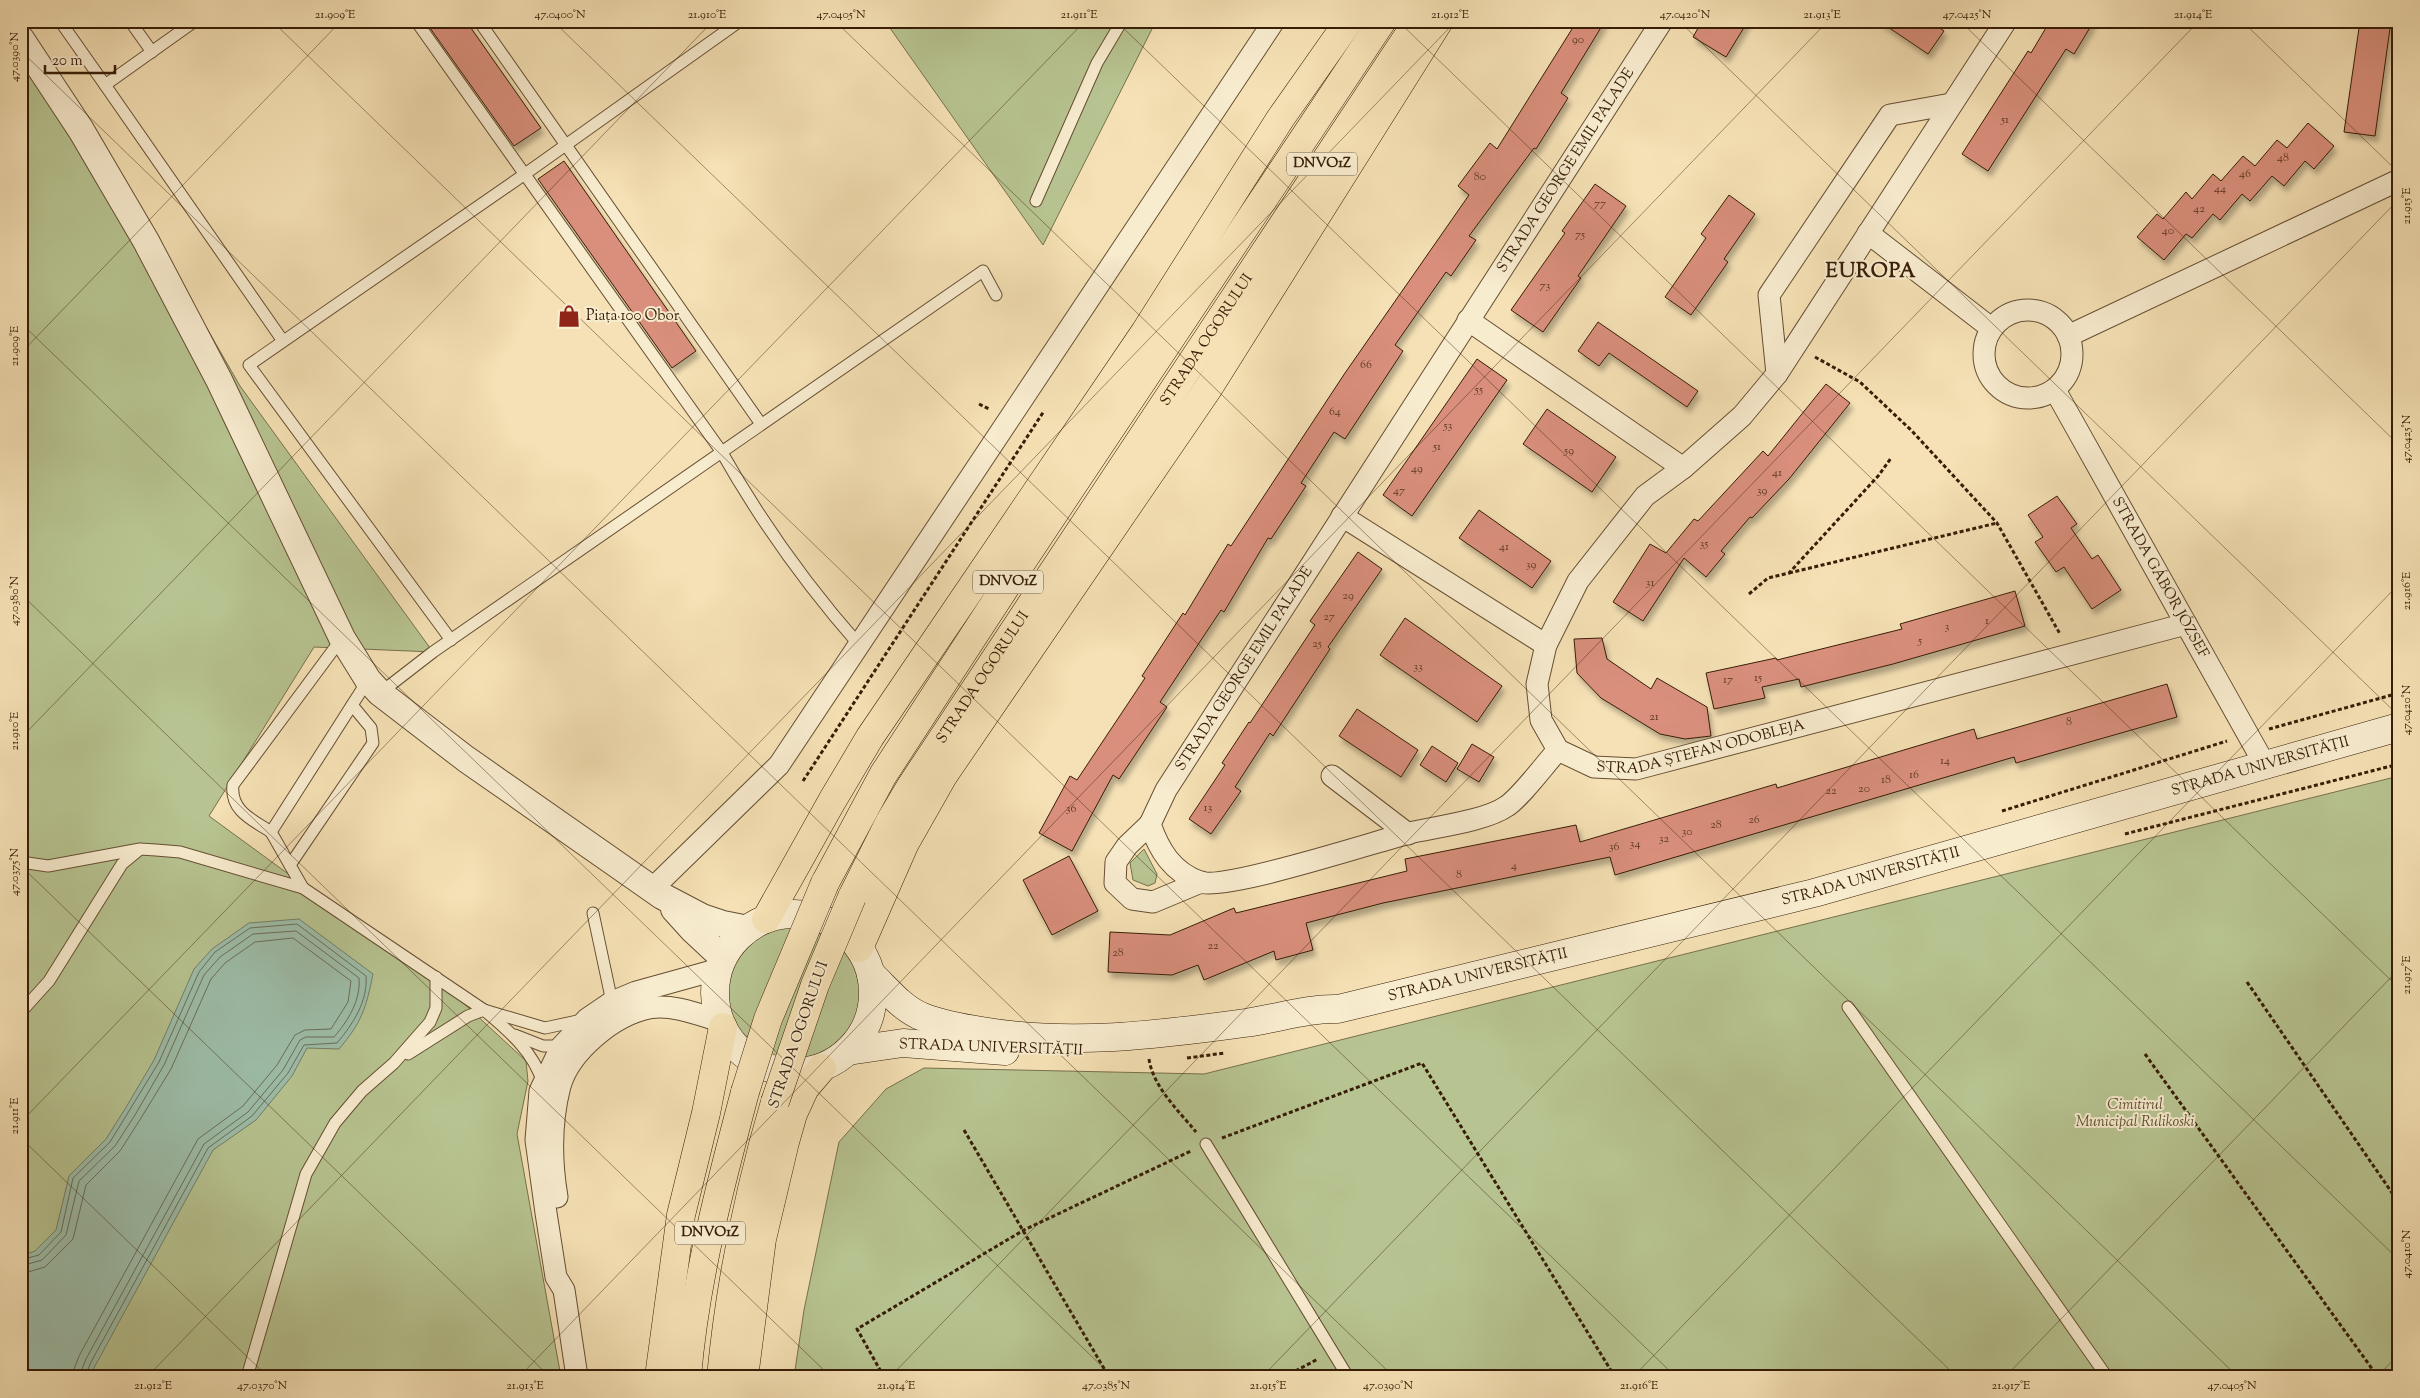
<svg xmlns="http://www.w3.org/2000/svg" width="2420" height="1398" font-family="'Sorts Mill Goudy',serif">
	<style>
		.green { fill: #b7c491; stroke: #77704c }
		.water { fill: #9dbeaa; stroke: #747e68 }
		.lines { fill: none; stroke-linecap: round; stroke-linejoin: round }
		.shore { stroke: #6a6e58; stroke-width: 1 }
		.building { fill: #d98f7b; stroke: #371d06; filter: url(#shadow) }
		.service-casing { stroke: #664e32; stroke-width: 13 }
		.minor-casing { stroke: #664e32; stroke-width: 23 }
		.tertiary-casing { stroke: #664e32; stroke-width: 28 }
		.secondary-casing { stroke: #371d06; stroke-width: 29 }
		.trunk-casing { stroke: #371d06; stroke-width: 29 }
		.path { stroke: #371d06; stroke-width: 3; stroke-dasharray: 4 2.5; stroke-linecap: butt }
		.service { stroke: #f8eccf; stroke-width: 11 }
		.minor { stroke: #f8eccf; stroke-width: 21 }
		.tertiary { stroke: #f8eccf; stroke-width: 26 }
		.secondary { stroke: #f8eccf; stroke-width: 28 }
		.trunk { stroke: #f5e1b5; stroke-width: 28 }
		.trunk-bridge-casing { stroke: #371d06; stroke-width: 29; stroke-linecap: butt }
		.trunk-bridge { stroke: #f5e1b5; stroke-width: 28 }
		.ticks { fill: none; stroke: #371d06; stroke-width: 1; stroke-opacity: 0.45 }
		.labels { text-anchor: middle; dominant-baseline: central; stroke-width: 4; stroke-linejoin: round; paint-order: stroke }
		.number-label { font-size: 12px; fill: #603a23 }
		.shield { fill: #f8eccf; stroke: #715b42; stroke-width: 1 }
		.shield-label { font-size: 14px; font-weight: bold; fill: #371d06 }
		.street-label { font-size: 15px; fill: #371d06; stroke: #f8eccf }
		.poi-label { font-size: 15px; fill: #371d06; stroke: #f8eccf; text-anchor: start }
		.park-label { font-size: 15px; font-style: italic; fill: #5d4f30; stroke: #f8eccf }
		.district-label { font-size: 20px; font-weight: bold; letter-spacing: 1px; fill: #371d06; stroke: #f8eccf }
		.neatline { fill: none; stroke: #371d06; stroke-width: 2 }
		.ticks-label { font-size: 12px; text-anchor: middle; fill: #371d06 }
	</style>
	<defs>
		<filter id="shadow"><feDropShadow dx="3" dy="5.5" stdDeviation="2.5" flood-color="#0004"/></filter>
	</defs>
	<rect width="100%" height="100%" fill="#f5e1b5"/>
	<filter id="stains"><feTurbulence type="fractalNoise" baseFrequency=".004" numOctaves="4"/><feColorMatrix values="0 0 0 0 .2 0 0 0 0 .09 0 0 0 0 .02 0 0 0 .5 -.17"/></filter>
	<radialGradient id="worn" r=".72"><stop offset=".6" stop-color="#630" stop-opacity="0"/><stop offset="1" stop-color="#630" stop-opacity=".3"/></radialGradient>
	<g class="green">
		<path d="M21 21H24L88 121 240 386 433 652 314 647 209 816 458 998 526 1061 528 1081 517 1134 561 1377H21Z"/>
		<path d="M885 21H1156L1043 245Z"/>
		<path d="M2399 776V1377H794L804 1310 839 1142 886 1089 924 1068 1204 1074Z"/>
		<path d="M1144 849 1157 874 1155 883 1148 886 1133 880 1130 863Z"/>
		<circle cx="794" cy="993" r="68"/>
	</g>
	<path class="water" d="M299 919 373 974C366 1008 362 1022 339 1049L307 1048 292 1076 256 1120 213 1150 89 1377H21V1256L35 1251 56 1230 69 1176 106 1139 125 1109 154 1060 194 969 212 949 249 923Z"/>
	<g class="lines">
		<g class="shore">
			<path d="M21 1260 39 1255 61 1232 73 1178 110 1142 129 1111 159 1062 199 972 215 952 250 928 297 924 366 976C368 1001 353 1024 337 1043L304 1045 288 1073 252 1116 208 1148 91 1362 85 1377"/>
			<path d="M21 1266 42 1260 66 1235 79 1181 115 1146 135 1115 164 1065 204 975 220 957 253 934 296 931 359 978C361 1000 348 1021 334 1037H306L300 1040 283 1070 248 1112 204 1144 86 1359 79 1377"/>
			<path d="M21 1274 45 1267 73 1239 86 1185 120 1151 141 1118 171 1069 211 979 225 963 255 942 293 938 351 981 348 1002 331 1029 305 1030 295 1035 277 1065 243 1106 198 1139 79 1356 71 1377"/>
		</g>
	</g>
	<g class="building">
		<path d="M425 21H466L541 128 514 146Z"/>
		<path d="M1577 21H1605L1561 93 1568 98 1536 149 1534 148 1469 236 1476 240 1451 276 1446 272 1395 345 1403 351 1345 439 1334 432 1301 483 1306 486 1271 539 1268 538 1224 612 1221 610 1160 702 1167 707 1119 779 1113 775 1072 851 1039 833 1070 776 1077 780 1145 678 1142 676 1183 613 1185 615 1228 544 1231 546 1345 373 1469 195 1458 186 1490 143 1497 149Z"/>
		<path d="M1702 21H1748L1726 57 1693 37Z"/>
		<path d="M1879 21H1930L1944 31 1928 54Z"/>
		<path d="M2050 21H2094L2074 54 2066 49 1988 171 1962 154 2028 51 2031 53Z"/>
		<path d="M2360 21H2391L2375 136 2344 132Z"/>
		<path d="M2308 123 2334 146 2314 169 2305 161 2284 186 2272 176 2250 201 2242 194 2220 220 2213 214 2192 238 2186 234 2164 260 2137 237 2157 214 2163 219 2186 192 2192 199 2213 174 2221 181 2243 156 2255 166 2277 140 2287 148Z"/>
		<path d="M564 161 696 351 672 368 538 179Z"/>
		<path d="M1595 184 1626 206 1578 276 1581 278 1543 332 1511 310 1565 233 1562 231Z"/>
		<path d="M1729 195 1755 214 1724 259 1728 262 1691 315 1665 297 1706 238 1701 234Z"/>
		<path d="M1598 322 1698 391 1687 407 1609 353 1599 366 1578 351Z"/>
		<path d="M1477 359 1507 380 1412 516 1383 495Z"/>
		<path d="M1826 384 1850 403 1789 479 1752 518 1750 517 1721 551 1725 554 1706 577 1684 558 1643 621 1613 602 1650 544 1666 553 1694 519 1698 521 1763 451 1768 456Z"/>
		<path d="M1547 409 1616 457 1592 492 1523 444Z"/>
		<path d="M2057 496 2077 524 2071 528 2092 559 2098 555 2121 590 2092 609 2064 567 2056 572 2035 542 2043 537 2028 515Z"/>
		<path d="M1479 510 1551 561 1532 588 1459 538Z"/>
		<path d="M1358 552 1382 569 1328 647 1330 649 1273 736 1270 733 1235 787 1241 791 1211 834 1189 819 1225 765 1222 763 1249 722 1250 723 1315 625 1310 621Z"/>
		<path d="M2015 591 2025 626 1893 664 1801 687 1799 679 1762 687 1765 698 1714 709 1706 673 1776 658 1777 660 1902 629 1900 624Z"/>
		<path d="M1405 618 1502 686 1477 722 1380 655Z"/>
		<path d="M1602 638 1607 659 1651 689 1657 678 1707 707 1711 736 1685 739 1660 734 1601 698 1577 673 1574 639Z"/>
		<path d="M2167 684 2177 717 2016 763 2014 757 1615 875 1610 857 1383 903 1306 923 1313 950 1276 960 1274 951 1204 980 1198 965 1172 975 1108 972 1110 932 1170 935 1234 908 1236 913 1407 871 1405 859 1576 825 1580 842 1776 784 1777 788 1974 729 1977 739Z"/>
		<path d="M1357 709 1418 750 1401 777 1339 736Z"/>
		<path d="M1472 744 1494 757 1479 782 1457 769Z"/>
		<path d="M1432 746 1458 763 1446 782 1420 765Z"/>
		<path d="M1069 856 1098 911 1052 935 1023 880Z"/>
	</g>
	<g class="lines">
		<defs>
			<g id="service">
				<path d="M60 21 105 85 195 21"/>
				<path d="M130 21 152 52"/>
				<path d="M416 21 721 451C760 520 807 586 860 646"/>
				<path d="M479 21 761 424"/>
				<path d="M105 85 283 341"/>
				<path d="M1036 201 1097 63 1122 21"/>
				<path d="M451 640 249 365 525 174 740 21"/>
				<path d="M380 693 433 652 983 271 996 295"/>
				<path d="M271 832C253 820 230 811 233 785L342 638"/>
				<path d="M21 862 48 866 140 849 156 850 180 852 303 888 484 1010C509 1031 533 1051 543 1083"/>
				<path d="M290 865 373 743 371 728 352 705"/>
				<path d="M303 888 271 832 368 680"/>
				<path d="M593 913 612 1002"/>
				<path d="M1848 1007 2107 1377"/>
				<path d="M21 1012 49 981 122 864 139 850"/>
				<path d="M515 1035 543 1046H565"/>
				<path d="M408 1054 468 1016 484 1010 545 1028 582 1020"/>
				<path d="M1206 1144 1348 1377"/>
				<path d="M247 1377 306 1174 335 1123 362 1091 394 1063 430 1022 436 1008V977"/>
			</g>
			<g id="minor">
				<path id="s1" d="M2006 21 1777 374 1742 416 1683 468 1645 496 1578 581 1546 645 1537 684 1541 720 1558 750 1594 767 1636 769 2186 624"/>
				<path d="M1868 233 1991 328"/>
				<circle cx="2028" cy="354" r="44"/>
				<path d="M1468 320 1683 468"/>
				<path d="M2068 336 2399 180"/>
				<path d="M1777 374 1769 295 1890 115 1951 104"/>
				<path id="s2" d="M2055 390 2265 765"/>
				<path d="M1342 516 1546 645"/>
				<path id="s3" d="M1558 750C1545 764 1521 797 1507 806 1486 821 1435 827 1409 833 1374 842 1225 891 1200 882 1172 872 1159 850 1150 824L1166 790 1662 21"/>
				<path d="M1332 776 1408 834"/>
				<path d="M1150 824 1127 846 1116 862 1115 883 1132 899 1153 902 1201 882"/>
				<path d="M652 889 779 765 1274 21"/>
				<path d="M557 1197C551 1161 551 1121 560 1086 570 1051 614 1015 649 1008 673 1004 697 1014 720 1021"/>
				<path d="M577 1377 564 1290 556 1277 546 1213 536 1140 540 1091 561 1047 587 1019 612 1002 636 992 719 969"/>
			</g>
			<g id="tertiary">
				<path d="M21 39 81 130 146 241 219 380 342 638 368 680 380 693 466 759 662 896 702 917 723 924 748 929"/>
				<path d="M674 909 693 930 723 958"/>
			</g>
			<g id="secondary">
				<circle cx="794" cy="993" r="79"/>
				<path id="s4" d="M871 974C887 989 902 1009 923 1017 941 1024 962 1028 982 1031 1069 1046 1158 1035 1245 1023 1276 1019 1306 1008 1338 1009L1814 893 2399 727"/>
				<path d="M848 1051 903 1043 1005 1051"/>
			</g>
			<g id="trunk">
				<path d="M825 883 883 775 1021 563 1382 21"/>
				<path id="s5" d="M852 897 889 823 911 786 1418 21"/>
				<path d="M766 919 832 801 870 737 1145 332 1280 119 1349 21"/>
				<path d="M859 948 905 843 943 776 1209 387 1439 21"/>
				<path d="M659 1377 681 1215 706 1113 723 1027"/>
				<path d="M687 1377C695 1280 720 1186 745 1092"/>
				<path d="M721 1377C730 1283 748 1193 775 1102"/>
				<path d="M744 1377 762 1239 785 1142 793 1114 805 1088 822 1068"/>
			</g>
		</defs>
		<use href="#service" class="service-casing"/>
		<use href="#minor" class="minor-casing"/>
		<use href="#tertiary" class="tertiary-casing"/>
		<use href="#secondary" class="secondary-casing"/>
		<use href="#trunk" class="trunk-casing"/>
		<g class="path">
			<path d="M1296 28 1300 21"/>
			<path d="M1815 357 1860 382 1912 431 1997 523 2060 634"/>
			<path d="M979 404 989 409"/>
			<path d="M1789 573 1997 523"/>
			<path d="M1749 594 1768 578 1789 573 1879 475 1891 458"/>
			<path d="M2269 729 2399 693"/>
			<path d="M803 781 1044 411"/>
			<path d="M2002 811 2227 741"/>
			<path d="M2125 834 2399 764"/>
			<path d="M2247 982 2399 1203"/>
			<path d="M2145 1054 2378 1377"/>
			<path d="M1187 1058 1225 1053"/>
			<path d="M1149 1059C1153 1087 1179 1111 1196 1132"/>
			<path d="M964 1130 1109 1377"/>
			<path d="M1222 1138 1422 1063 1615 1377"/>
			<path d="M884 1377 857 1329 1024 1230 1191 1151"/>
			<path d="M1284 1377 1318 1359"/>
		</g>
		<use href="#service" class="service"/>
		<use href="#minor" class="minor"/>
		<use href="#tertiary" class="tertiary"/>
		<use href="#secondary" class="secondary"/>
		<use href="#trunk" class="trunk"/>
		<defs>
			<g id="trunk-bridge">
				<path d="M745 1092 768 1019 825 883"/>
				<path d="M775 1102 815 985 852 897"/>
			</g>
		</defs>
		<use href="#trunk-bridge" class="trunk-bridge-casing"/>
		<use href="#trunk-bridge" class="trunk-bridge"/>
	</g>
	<path class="ticks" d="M272 21 1676 1377M553 21 1957 1377M835 21 2238 1377M1116 21 2399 1260M1398 21 2399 988M1679 21 2399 716M1960 21 2399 445M2242 21 2399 173M21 51 1394 1377M21 323 1113 1377M21 353 341 21M21 594 831 1377M21 738 713 21M21 866 550 1377M21 1122 1085 21M21 1138 268 1377M147 1377 1456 21M519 1377 1828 21M890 1377 2199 21M1262 1377 2399 199M1633 1377 2399 584M2005 1377 2399 969M2377 1377 2399 1354"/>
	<defs>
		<symbol id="shop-bare" viewBox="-9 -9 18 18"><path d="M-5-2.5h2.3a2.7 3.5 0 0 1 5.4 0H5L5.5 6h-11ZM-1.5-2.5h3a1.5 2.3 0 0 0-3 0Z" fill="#8f2418" stroke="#f8eccf" stroke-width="2.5" paint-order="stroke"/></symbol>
	</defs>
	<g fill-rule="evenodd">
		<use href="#shop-bare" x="553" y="300" width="32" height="32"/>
	</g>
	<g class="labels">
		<g class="number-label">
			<text x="1578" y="40">90</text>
			<text x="2005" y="120">51</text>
			<text x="2283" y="158">48</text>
			<text x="2245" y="174">46</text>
			<text x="1480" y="177">80</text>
			<text x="2220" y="189">44</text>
			<text x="1600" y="204">77</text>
			<text x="2199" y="209">42</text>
			<text x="2168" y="231">40</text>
			<text x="1580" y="235">75</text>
			<text x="1545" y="286">73</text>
			<text x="1366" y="365">66</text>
			<text x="1479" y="390">55</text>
			<text x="1335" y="412">64</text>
			<text x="1448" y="426">53</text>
			<text x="1437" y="447">51</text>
			<text x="1569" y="451">59</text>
			<text x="1417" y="469">49</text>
			<text x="1777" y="473">41</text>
			<text x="1399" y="491">47</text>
			<text x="1762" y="491">39</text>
			<text x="1704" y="544">35</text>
			<text x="1504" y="547">41</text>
			<text x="1531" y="565">39</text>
			<text x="1650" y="583">31</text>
			<text x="1348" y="596">29</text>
			<text x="1329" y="617">27</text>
			<text x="1987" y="621">1</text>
			<text x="1947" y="627">3</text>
			<text x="1920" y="641">5</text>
			<text x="1317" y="644">25</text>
			<text x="1418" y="667">33</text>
			<text x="1758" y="678">15</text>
			<text x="1728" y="680">17</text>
			<text x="1654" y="717">21</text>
			<text x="2069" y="722">8</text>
			<text x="1945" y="761">14</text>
			<text x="1914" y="775">16</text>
			<text x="1886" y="780">18</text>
			<text x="1864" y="789">20</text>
			<text x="1831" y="791">22</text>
			<text x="1208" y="808">13</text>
			<text x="1071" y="809">36</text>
			<text x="1754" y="820">26</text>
			<text x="1716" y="825">28</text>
			<text x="1687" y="832">30</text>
			<text x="1664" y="839">32</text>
			<text x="1635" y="844">34</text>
			<text x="1614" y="847">36</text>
			<text x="1514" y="866">4</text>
			<text x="1459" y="875">8</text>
			<text x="1213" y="946">22</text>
			<text x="1118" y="953">28</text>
		</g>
		<g class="shield">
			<rect x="1287" y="152.5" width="70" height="23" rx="4"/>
			<rect x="973" y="570.5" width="70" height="23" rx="4"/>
			<rect x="675" y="1221.5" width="70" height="23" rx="4"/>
		</g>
		<g class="shield-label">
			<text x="1322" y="164">DNVO1Z</text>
			<text x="1008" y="582">DNVO1Z</text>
			<text x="710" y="1233">DNVO1Z</text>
		</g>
		<g class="street-label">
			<text stroke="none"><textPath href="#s3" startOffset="1248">STRADA GEORGE EMIL PALADE</textPath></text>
			<text stroke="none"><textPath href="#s5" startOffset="661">STRADA OGORULUI</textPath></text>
			<text stroke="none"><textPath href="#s2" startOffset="215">STRADA GÁBOR JÓZSEF</textPath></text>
			<text stroke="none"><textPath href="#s3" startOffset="655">STRADA GEORGE EMIL PALADE</textPath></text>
			<text stroke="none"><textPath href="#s5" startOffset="256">STRADA OGORULUI</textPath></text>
			<text stroke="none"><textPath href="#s1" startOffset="1041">STRADA ȘTEFAN ODOBLEJA</textPath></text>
			<text stroke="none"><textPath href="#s4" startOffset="1441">STRADA UNIVERSITĂȚII</textPath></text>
			<text stroke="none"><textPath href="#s4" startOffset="1036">STRADA UNIVERSITĂȚII</textPath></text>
			<text stroke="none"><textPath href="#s4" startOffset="631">STRADA UNIVERSITĂȚII</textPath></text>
			<text transform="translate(799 1035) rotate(-71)">STRADA OGORULUI</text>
			<text transform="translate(991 1048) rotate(2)">STRADA UNIVERSITĂȚII</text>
		</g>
		<g class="poi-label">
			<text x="586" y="316">Piața 100 Obor</text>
		</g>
		<g class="park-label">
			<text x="2135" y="1105">Cimitirul<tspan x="2135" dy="17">Municipal Rulikoski</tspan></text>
		</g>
		<g class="district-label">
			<text x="1871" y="272">EUROPA</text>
		</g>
	</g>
	<rect width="2420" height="1398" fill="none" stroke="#f5e1b5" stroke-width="55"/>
	<path d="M45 65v8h70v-8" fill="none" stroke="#371d06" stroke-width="2.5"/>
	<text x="52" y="65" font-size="15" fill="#371d06" stroke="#f8eccf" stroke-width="4" paint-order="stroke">20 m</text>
	<rect x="28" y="28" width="2364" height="1342" class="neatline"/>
	<g class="ticks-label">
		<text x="335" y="18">21.909°E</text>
		<text x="560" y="18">47.0400°N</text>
		<text x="707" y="18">21.910°E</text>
		<text x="841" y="18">47.0405°N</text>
		<text x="1079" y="18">21.911°E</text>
		<text x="1450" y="18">21.912°E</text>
		<text x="1685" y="18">47.0420°N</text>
		<text x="1822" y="18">21.913°E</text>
		<text x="1967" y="18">47.0425°N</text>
		<text x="2193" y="18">21.914°E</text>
		<text transform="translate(14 57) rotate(-90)" y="4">47.0390°N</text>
		<text transform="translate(2406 206) rotate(-90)" y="4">21.915°E</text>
		<text transform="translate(14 346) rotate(-90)" y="4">21.909°E</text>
		<text transform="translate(2406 439) rotate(-90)" y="4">47.0425°N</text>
		<text transform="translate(2406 591) rotate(-90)" y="4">21.916°E</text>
		<text transform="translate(14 601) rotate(-90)" y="4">47.0380°N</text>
		<text transform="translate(2406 710) rotate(-90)" y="4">47.0420°N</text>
		<text transform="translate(14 731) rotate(-90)" y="4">21.910°E</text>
		<text transform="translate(14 872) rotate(-90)" y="4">47.0375°N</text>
		<text transform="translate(2406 975) rotate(-90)" y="4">21.917°E</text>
		<text transform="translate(14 1116) rotate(-90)" y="4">21.911°E</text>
		<text transform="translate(2406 1254) rotate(-90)" y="4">47.0410°N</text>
		<text x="153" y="1389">21.912°E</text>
		<text x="262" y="1389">47.0370°N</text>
		<text x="525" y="1389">21.913°E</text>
		<text x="896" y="1389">21.914°E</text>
		<text x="1106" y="1389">47.0385°N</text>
		<text x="1268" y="1389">21.915°E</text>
		<text x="1388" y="1389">47.0390°N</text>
		<text x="1639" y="1389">21.916°E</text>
		<text x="2011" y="1389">21.917°E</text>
		<text x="2232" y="1389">47.0405°N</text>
	</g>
	<rect width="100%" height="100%" filter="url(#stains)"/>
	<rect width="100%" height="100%" fill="url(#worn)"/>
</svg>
